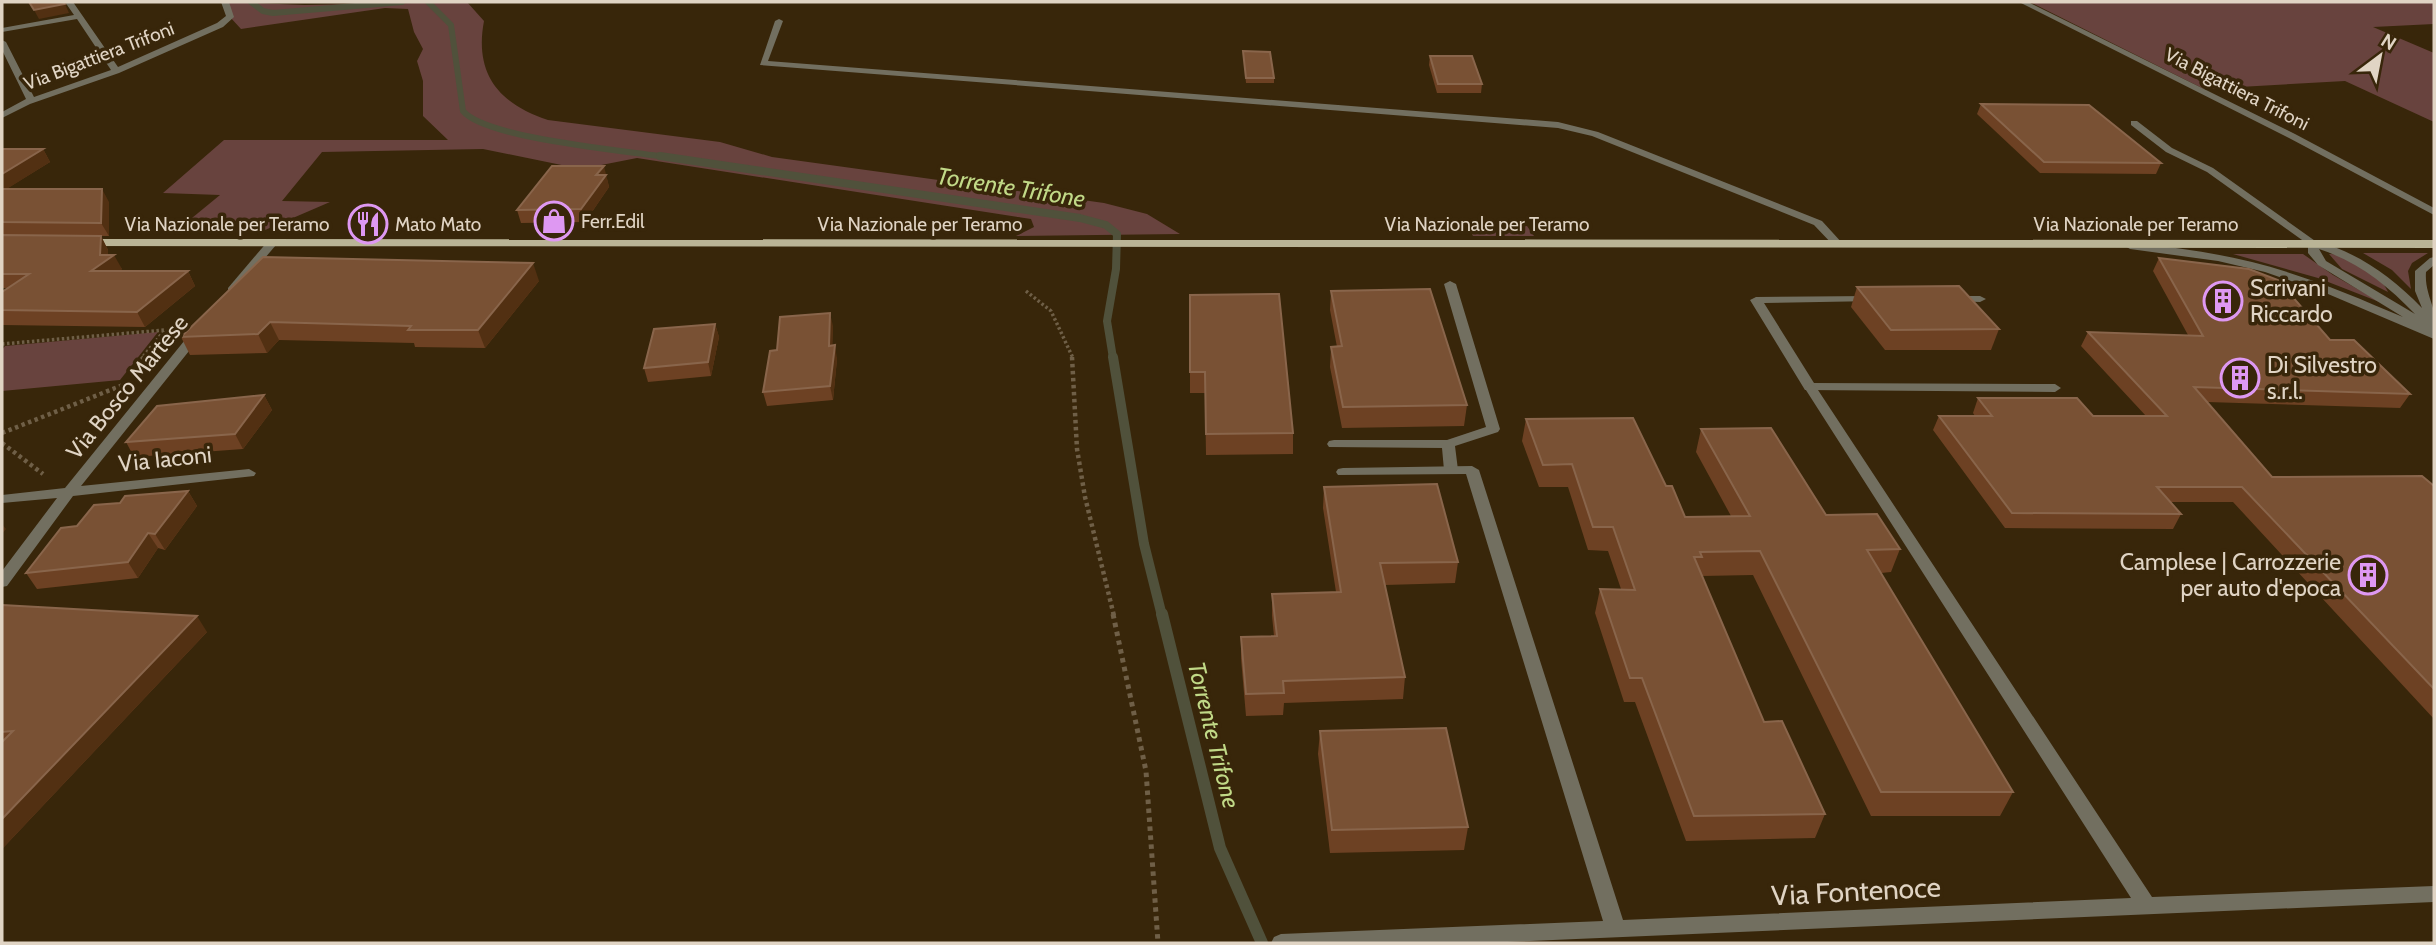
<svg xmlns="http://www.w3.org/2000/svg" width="2436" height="945" font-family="Cabin,sans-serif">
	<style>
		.green { fill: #68433e }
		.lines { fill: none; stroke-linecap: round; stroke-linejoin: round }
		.stream-far3 { stroke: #50513b; stroke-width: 6 }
		.stream-far2 { stroke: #50513b; stroke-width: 8 }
		.stream-far1 { stroke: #50513b; stroke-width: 10 }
		.stream { stroke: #50513b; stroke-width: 12 }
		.path-far2 { stroke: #6f5f47; stroke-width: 3.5; stroke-dasharray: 2.5 2.5; stroke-linecap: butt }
		.path-far1 { stroke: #6f5f47; stroke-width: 4.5; stroke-dasharray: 3.5 3.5; stroke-linecap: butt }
		.path { stroke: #6f5f47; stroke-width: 5; stroke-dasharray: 4.5 4.5; stroke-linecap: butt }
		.service { fill: #726f60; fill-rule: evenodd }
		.minor { fill: #726f60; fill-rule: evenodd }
		.primary { fill: #bab496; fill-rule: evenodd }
		.wall { fill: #6d4123 }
		.shaded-wall { fill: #523012 }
		.building { fill: #795134; stroke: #89654b; stroke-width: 2 }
		.labels { text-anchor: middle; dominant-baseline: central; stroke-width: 7; stroke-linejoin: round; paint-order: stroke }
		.far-street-label { font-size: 19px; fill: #e0d4c4; stroke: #38260a }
		.far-poi-label { font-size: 19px; fill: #e0d4c4; stroke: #38260a; text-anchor: start }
		.poi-label { font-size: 23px; fill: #e0d4c4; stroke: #38260a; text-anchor: start }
		.street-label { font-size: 23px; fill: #e0d4c4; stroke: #38260a }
		.water-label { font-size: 24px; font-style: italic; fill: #c1d987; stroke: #38260a }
		.near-street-label { font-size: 28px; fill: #e0d4c4; stroke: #38260a }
	</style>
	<rect width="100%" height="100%" fill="#38260a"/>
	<g class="green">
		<path d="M225 2 305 5 467 2 484 21C474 74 499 104 548 120L720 142 772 157 1104 203 1147 214 1180 234 1016 236 1034 227 1031 219 637 158 581 169 483 149 322 152 282 201 330 202 265 230 181 227 220 195 163 193 224 140H448L423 116V81L417 61 423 49 414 32 408 9 385 8 241 29 230 17Z"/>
		<path d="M2030 2H2434V24L2373 27 2434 53V122L2345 81 2204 89Z"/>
		<path d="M1527 226 1534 236H1473L1468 227Z"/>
		<path d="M2363 253H2428L2412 263 2408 271 2411 289 2392 270Z"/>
		<path d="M2233 254H2303L2333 275 2382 303 2318 278Z"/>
		<path d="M2329 254C2350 253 2379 272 2388 292L2342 269Z"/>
		<path d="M158 332 120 380 2 391V350L5 346Z"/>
	</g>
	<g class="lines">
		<g class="stream-far3">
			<path d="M251 2 263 11 273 13 402 2"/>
			<path d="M428 2 451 25 463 111C486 139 630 151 672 158"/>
		</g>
		<path class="stream-far2" d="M660 156 1080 218 1106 225 1117 234 1116 269 1107 321 1113 358"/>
		<path class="stream-far1" d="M1113 357 1144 544 1162 616"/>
		<path class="stream" d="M1162 614 1220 848 1262 943"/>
		<g class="path-far2">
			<path d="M1026 291 1051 311 1073 358"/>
			<path d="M2 344 165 330 142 358"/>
		</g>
		<g class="path-far1">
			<path d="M144 357 140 361 148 360"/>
			<path d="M1072 357 1077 449 1085 497 1114 616"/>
			<path d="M2 433 128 383"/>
			<path d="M2 443 43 474"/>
		</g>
		<path class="path" d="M1113 614 1146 771 1158 943"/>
		<g class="service">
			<path d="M2131 121H2137L2172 148 2213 168 2318 243 2313 246 2309 245 2207 172 2166 152 2131 125Z"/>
			<path d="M1450 281 1456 284 1500 429 1498 432 1455 446 1458 470 1451 474 1444 470 1442 448 1329 447 1327 444 1329 441 1334 440H1447L1486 427 1444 284Z"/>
			<path d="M1872 296 1878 299 1876 301 1764 303 1814 383 2055 384 2061 388 2055 392 1805 390 1750 300 1756 297Z"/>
			<path d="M1952 296H1980L1986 299 1980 302 1948 301 1946 299Z"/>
		</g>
		<g class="minor">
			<path d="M65 2H73L118 67 217 23 226 16 221 2H229L234 17 223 27 119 73 30 104 2 118V112L26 99 2 50V40L6 42 34 97 111 70 77 19 2 32V28L74 15Z"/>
			<path d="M2019 2H2028L2295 134 2434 208V215L2289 138Z"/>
			<path d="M779 19 783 21 768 61 1558 122 1598 132 1822 221 1843 244 1838 247 1834 246 1814 225 1592 136 1558 128 760 65 775 21Z"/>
			<path d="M272 240 277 243 276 245 236 292H228V288L268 241Z"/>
			<path d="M2313 240C2357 252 2390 275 2422 308L2415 291V271L2430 258 2434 257V265L2426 272C2425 286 2429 295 2433 308 2436 317 2434 329 2434 339L2328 294 2265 272 2218 261 2130 249 2125 246 2130 243C2171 247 2212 252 2252 262 2304 275 2354 296 2403 317L2318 265 2308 253V243ZM2319 249C2358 262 2386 284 2415 314L2326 261Z"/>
			<path d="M197 329 203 333 201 336 81 486 249 469 256 473 254 476 73 496 7 586 2 587V571L57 498 2 503V495L65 488 193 330Z"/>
			<path d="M1810 383 1816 387 2152 897 2434 886V902L1483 943H1271L1274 937 1281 934 1603 921 1466 474 1338 475 1336 472 1338 469 1343 468 1472 466 1479 470 1623 920 2131 898 1804 387Z"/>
		</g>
		<path class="primary" d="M82 239 2434 240V248L77 246 75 243Z"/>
	</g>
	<g class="wall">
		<path d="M1243 51 1274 78V83H1246Z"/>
		<path d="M1430 56 1482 84 1481 93H1437L1429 65Z"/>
		<path d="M1981 104 2161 163 2156 174 2040 173 1977 114Z"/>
		<path d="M2 149H43L50 162 6 189 109 202V236H101L108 250V255L122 269 119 271H188L195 286 145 327 2 325V310L8 288H2Z"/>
		<path d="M607 179 609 187 585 222 521 223 517 210Z"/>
		<path d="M2159 258 2330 340 2410 394 2400 408 2207 402 2272 477 2434 486V719L2233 502H2171L2181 514 2173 529 2005 528 1933 430 1939 416H1975L1973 413 1978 398 2093 416H2146L2081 346 2088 332 2188 335 2153 271Z"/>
		<path d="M539 281 485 348 415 347 414 343 279 340 267 353 190 355 181 337Z"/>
		<path d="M1857 287 1999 329 1991 350H1885L1851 307Z"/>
		<path d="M1331 291 1467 405 1464 426 1342 428 1330 367 1331 347H1337L1330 310Z"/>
		<path d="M1190 295 1293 433V454L1206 455 1205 393H1190Z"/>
		<path d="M715 324 719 337 711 376 648 382 644 368Z"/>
		<path d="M833 326 832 346 837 359 833 400 767 406 763 392 777 350Z"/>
		<path d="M264 395 272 410 243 449 134 457 126 442Z"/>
		<path d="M1526 419 1666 486 1685 517 1731 516 1696 452 1701 429 1826 515 1900 549 1891 572 1881 573 2013 792 2000 816H1871L1753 575 1702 576 1764 722 1825 814 1815 838 1686 841 1635 702H1624L1595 613 1600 589H1621L1608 551 1588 550 1568 487H1539L1522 441Z"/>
		<path d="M1324 487 1458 562 1455 583 1385 585 1405 677 1403 699 1284 703 1283 715 1246 716 1241 659V637L1274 636 1272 616V594L1336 592 1323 508Z"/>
		<path d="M188 491 197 506 165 550 158 548 138 578 37 589 26 573 77 526 120 503Z"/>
		<path d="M2 605 207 632 2 849Z"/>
		<path d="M1320 731 1468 827 1464 850 1330 853 1318 754Z"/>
	</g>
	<g class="shaded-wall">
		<path d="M65 4 69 13 39 19 34 10Z"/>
		<path d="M43 149 50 162 2 192V174Z"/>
		<path d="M604 166 609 187 585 222 581 209 596 175Z"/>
		<path d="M102 189 109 202V236L101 223Z"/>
		<path d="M101 236 108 250V259L114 255 122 269 99 285 91 271Z"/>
		<path d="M533 263 539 281 485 348 478 330Z"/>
		<path d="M188 271 195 286 145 327 137 312Z"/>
		<path d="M830 313 833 326 832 360 829 346Z"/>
		<path d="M270 322 279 340 267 353 258 334Z"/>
		<path d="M715 324 719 337 711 376 708 362Z"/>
		<path d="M835 345 837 359 833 400 830 386Z"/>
		<path d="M264 395 272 410 243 449 235 434Z"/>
		<path d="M188 491 197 506 165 550 155 534Z"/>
		<path d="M2 524 6 529 2 534Z"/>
		<path d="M148 533 158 548 138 578 128 562Z"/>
		<path d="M197 616 207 632 2 849V819Z"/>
	</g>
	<g class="building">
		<path d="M29 2H63L65 4 34 10Z"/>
		<path d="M1243 51 1270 52 1274 78H1246Z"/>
		<path d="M1430 56H1472L1482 84H1438Z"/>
		<path d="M1981 104 2089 105 2161 163 2044 162Z"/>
		<path d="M2 149H43L2 174Z"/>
		<path d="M552 166H604L596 175H606L581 209 517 210Z"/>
		<path d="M2 189H102L101 223 2 222Z"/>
		<path d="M2 235 101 236 100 255H114L91 271H188L137 312 2 310V292L29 274H2Z"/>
		<path d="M263 257 533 263 478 330H408L411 326 270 322 258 334 181 337Z"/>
		<path d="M2159 258 2249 269 2278 280 2330 340H2354L2410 394 2194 387 2272 477 2422 476 2434 486V689L2242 487H2157L2181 514 2012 513 1939 416H1992L1978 398H2077L2093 416H2167L2088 332 2203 336Z"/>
		<path d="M1959 286 1999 329 1891 330 1857 287Z"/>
		<path d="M1430 289 1467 405 1343 407 1331 347 1342 346 1331 291Z"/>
		<path d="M1279 294 1293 433 1206 434 1205 372H1190V295Z"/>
		<path d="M830 313 829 346 835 345 830 386 763 392 770 351 777 350 780 317Z"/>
		<path d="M715 324 708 362 644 368 654 329Z"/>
		<path d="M264 395 235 434 126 442 157 406Z"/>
		<path d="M1633 418 1666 486H1672L1685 517 1750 516 1701 429 1771 428 1826 515 1877 514 1900 549 1867 550 2013 792H1881L1760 551 1700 552 1702 557H1694L1764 722 1782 721 1825 814 1694 816 1642 678H1630L1600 589 1635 590 1613 527H1593L1572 464 1543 465 1526 419Z"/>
		<path d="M1437 484 1458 562 1380 563 1405 677 1283 681 1284 693 1246 694 1241 637 1277 636 1272 594 1341 592 1324 487Z"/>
		<path d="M188 491 155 534 148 533 128 562 26 573 61 528 77 526 94 505 120 503 125 496Z"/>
		<path d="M2 605 197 616 2 819V742L13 731 2 732Z"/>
		<path d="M1446 728 1468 827 1332 830 1320 731Z"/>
	</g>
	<defs>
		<symbol id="shop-ring" viewBox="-11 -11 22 22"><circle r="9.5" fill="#38260a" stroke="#de98f2" stroke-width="1.5"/><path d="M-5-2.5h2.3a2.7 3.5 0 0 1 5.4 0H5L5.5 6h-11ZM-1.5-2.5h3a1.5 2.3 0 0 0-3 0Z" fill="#de98f2"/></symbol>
		<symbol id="restaurant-ring" viewBox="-11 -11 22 22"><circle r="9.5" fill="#38260a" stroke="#de98f2" stroke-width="1.5"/><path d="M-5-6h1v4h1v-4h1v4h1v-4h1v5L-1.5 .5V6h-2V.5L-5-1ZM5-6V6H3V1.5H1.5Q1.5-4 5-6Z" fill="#de98f2"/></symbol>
		<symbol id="building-ring" viewBox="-11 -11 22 22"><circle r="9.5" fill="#38260a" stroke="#de98f2" stroke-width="1.5"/><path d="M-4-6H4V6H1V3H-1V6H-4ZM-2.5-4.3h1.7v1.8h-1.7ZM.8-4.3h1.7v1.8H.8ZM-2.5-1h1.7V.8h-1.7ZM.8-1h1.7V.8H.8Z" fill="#de98f2"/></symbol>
	</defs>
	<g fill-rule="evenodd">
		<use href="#shop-ring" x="532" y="199" width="44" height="44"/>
		<use href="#restaurant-ring" x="346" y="202" width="44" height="44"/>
		<use href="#building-ring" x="2201" y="279" width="44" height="44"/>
		<use href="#building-ring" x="2218" y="356" width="44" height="44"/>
		<use href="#building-ring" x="2346" y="553" width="44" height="44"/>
	</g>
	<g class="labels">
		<g class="far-street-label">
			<text transform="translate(99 56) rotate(-21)">Via Bigattiera Trifoni</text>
			<text transform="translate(2237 89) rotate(27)">Via Bigattiera Trifoni</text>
			<text x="227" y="224">Via Nazionale per Teramo</text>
			<text x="920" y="224">Via Nazionale per Teramo</text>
			<text x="1487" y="224">Via Nazionale per Teramo</text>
			<text x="2136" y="224">Via Nazionale per Teramo</text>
		</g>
		<g class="far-poi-label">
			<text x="581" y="221">Ferr.Edil</text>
			<text x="395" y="224">Mato Mato</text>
		</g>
		<g class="poi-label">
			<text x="2250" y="288">Scrivani<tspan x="2250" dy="26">Riccardo</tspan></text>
			<text x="2267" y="365">Di Silvestro<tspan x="2267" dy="26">s.r.l.</tspan></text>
			<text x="2341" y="562" text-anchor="end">Camplese | Carrozzerie<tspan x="2341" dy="26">per auto d'epoca</tspan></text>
		</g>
		<g class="street-label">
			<text transform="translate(127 387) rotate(-51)">Via Bosco Martese</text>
			<text transform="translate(165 459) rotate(-6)">Via Iaconi</text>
		</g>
		<g class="water-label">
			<text transform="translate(1011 187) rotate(9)">Torrente Trifone</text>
			<text transform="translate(1214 735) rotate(76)">Torrente Trifone</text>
		</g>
		<g class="near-street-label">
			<text transform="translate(1856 891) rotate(-3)">Via Fontenoce</text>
		</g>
	</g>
	<rect width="2436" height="945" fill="none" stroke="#e0d4c4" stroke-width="7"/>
	<g transform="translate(2380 56) rotate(32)" stroke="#38260a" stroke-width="5" paint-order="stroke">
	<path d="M0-5L12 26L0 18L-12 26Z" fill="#e0d4c4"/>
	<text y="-10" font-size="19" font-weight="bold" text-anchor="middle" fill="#e0d4c4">N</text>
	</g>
</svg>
